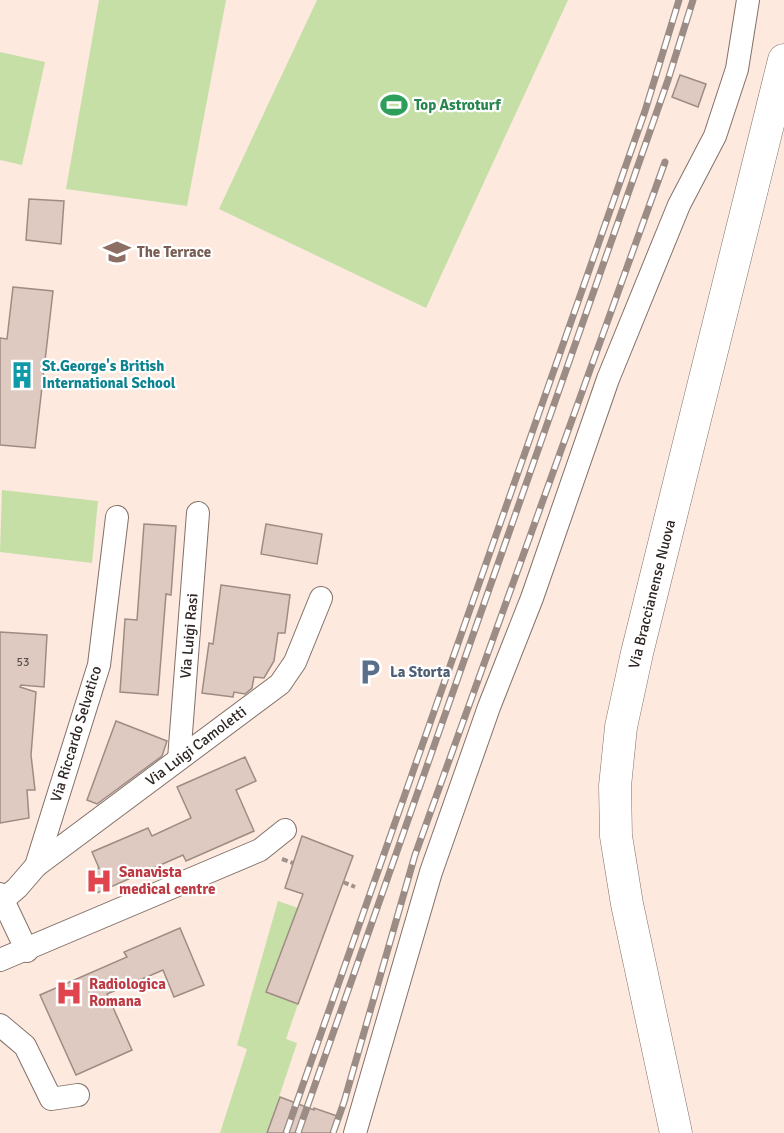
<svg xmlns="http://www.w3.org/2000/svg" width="784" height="1133" font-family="Signika,sans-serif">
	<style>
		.green { fill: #c6dfa7 }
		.building { fill: #decac0; stroke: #9e8c83; stroke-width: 1.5 }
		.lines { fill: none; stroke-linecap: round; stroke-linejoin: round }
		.street-casing { stroke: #837168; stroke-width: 24 }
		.secondary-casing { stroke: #837168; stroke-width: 33 }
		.path { stroke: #a0918a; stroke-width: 4; stroke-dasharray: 6 3; stroke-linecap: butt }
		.street { stroke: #fff; stroke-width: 22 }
		.secondary { stroke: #fff; stroke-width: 32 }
		.rail-casing { stroke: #9b8d86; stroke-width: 7 }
		.rail { stroke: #fff; stroke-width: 4.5; stroke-dasharray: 14; stroke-linecap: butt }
		.labels { text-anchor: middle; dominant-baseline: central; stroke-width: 4.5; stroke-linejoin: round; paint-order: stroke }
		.number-label { font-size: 12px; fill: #5b504b }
		.leisure-label { font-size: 15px; font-weight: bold; fill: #27864d; stroke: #fff; text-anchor: start }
		.education-label { font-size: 15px; font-weight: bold; fill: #785e54; stroke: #fff; text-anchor: start }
		.culture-label { font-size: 15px; font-weight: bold; fill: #0d838f; stroke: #fff; text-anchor: start }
		.street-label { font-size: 15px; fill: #2f2724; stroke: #fff }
		.service-label { font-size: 15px; font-weight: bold; fill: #4e5e75; stroke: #fff; text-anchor: start }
		.health-label { font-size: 15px; font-weight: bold; fill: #be3a42; stroke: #fff; text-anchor: start }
	</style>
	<rect width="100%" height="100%" fill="#fde9de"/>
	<g class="green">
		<path d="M99 0H226L187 206 66 189Z"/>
		<path d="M317 0H568L426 308 219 209Z"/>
		<path d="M0 52 45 62 22 165 0 160Z"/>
		<path d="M2 490 98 501 92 563 0 552Z"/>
		<path d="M278 901 298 908 267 992 298 1004 286 1039 297 1043 267 1133H220L247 1049 237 1045Z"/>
	</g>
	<g class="building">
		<path d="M680 75 706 84 698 107 672 97Z"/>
		<path d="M29 199 64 201 61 244 26 240Z"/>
		<path d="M13 287 53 291 35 448 0 445V338L7 339Z"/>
		<path d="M144 524 176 526 171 595 166 594 158 695 120 692 125 619 137 620Z"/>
		<path d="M266 524 322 534 317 564 261 554Z"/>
		<path d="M221 585 290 595 285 633H278L274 661 264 678 254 677 252 688 245 694 234 692 233 697 202 693 209 643 213 644Z"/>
		<path d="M0 632 47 635 44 687 21 685 20 687 36 692 31 755 35 790H27L29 818 0 823Z"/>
		<path d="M116 721 167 741 162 756 97 804 87 800Z"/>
		<path d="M245 757 256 781 236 790 254 831 186 861 183 855 97 893 88 872 99 868 92 852 148 828 152 836 191 818 177 787Z"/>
		<path d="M302 836 353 856 298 1004 266 992 303 894 285 888Z"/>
		<path d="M180 928 204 985 174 997 163 970 107 994 132 1050 76 1075 40 995 127 957 124 952Z"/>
		<path d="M280 1097 314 1110V1108L337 1116 331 1133H267Z"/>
	</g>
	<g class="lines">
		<defs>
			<g id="street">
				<path d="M179 759 198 513"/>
				<path d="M36 866 280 684 295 662 321 598"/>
				<path d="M0 894 27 951"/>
				<path d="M3 900 17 888 36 866 99 665 117 517"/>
				<path d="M0 960 260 850 285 830"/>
				<path d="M0 1025 25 1046 51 1099 78 1095"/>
				<path d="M355 1133 431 872 489 707 532 598 608 379 679 205 715 136 737 69 748 0"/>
			</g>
			<path id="secondary" d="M676 1133 627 904 616 836 615 786 621 727 637 653 784 60"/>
		</defs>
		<use href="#street" class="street-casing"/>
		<use href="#secondary" class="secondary-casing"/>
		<g class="path">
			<path d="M282 859 293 863"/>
			<path d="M343 882 355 887"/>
		</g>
		<use href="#street" class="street"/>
		<use href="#secondary" class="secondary"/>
		<defs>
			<g id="rail">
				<path d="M286 1133 645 111 679 0"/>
				<path d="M298 1133 668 80 693 0"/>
				<path d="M333 1133 344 1102 415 855 665 162"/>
			</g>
		</defs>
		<use href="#rail" class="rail-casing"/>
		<use href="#rail" class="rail"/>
	</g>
	<defs>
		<symbol id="stadium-bare" viewBox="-9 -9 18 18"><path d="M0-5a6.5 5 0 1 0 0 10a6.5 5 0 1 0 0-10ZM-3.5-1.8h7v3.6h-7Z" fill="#2e9e5b" stroke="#fff" stroke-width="2.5" paint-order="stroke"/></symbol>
		<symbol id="school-bare" viewBox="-9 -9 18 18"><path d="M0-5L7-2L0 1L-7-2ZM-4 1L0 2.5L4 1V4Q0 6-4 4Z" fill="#8d6e63" stroke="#fff" stroke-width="2.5" paint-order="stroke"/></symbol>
		<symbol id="building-bare" viewBox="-9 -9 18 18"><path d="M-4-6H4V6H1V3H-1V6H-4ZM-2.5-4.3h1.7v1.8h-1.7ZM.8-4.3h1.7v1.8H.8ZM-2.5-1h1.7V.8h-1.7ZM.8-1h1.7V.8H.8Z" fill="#0f9aa8" stroke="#fff" stroke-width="2.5" paint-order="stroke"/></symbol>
		<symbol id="parking-bare" viewBox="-9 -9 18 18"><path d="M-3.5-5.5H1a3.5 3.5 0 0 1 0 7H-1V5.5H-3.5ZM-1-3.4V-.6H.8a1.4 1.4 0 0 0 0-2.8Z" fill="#5c6f8a" stroke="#fff" stroke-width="2.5" paint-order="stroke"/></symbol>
		<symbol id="hospital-bare" viewBox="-9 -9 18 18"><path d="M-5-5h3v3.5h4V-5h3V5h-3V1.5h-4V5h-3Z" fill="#e0444e" stroke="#fff" stroke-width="2.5" paint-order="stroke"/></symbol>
	</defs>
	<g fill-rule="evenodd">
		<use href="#stadium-bare" x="375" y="86" width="38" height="38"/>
		<use href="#school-bare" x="98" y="233" width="38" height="38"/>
		<use href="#building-bare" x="3" y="356" width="38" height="38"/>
		<use href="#parking-bare" x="351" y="653" width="38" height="38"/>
		<use href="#hospital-bare" x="80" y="862" width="38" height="38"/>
		<use href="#hospital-bare" x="50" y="974" width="38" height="38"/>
	</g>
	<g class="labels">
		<g class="number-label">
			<text x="23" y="662">53</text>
		</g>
		<g class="leisure-label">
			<text x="414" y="105">Top Astroturf</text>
		</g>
		<g class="education-label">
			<text x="137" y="252">The Terrace</text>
		</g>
		<g class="culture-label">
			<text x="42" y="366">St.George's British<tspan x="42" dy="17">International School</tspan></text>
		</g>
		<g class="street-label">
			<text transform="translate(652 594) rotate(-76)">Via Braccianense Nuova</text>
			<text transform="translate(189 636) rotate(-85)">Via Luigi Rasi</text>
			<text transform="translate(76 734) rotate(-73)">Via Riccardo Selvatico</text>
			<text transform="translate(196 746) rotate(-37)">Via Luigi Camoletti</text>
		</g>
		<g class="service-label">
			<text x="390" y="672">La Storta</text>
		</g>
		<g class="health-label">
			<text x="119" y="872">Sanavista<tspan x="119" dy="17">medical centre</tspan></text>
			<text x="89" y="984">Radiologica<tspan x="89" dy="17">Romana</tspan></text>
		</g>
	</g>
</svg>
